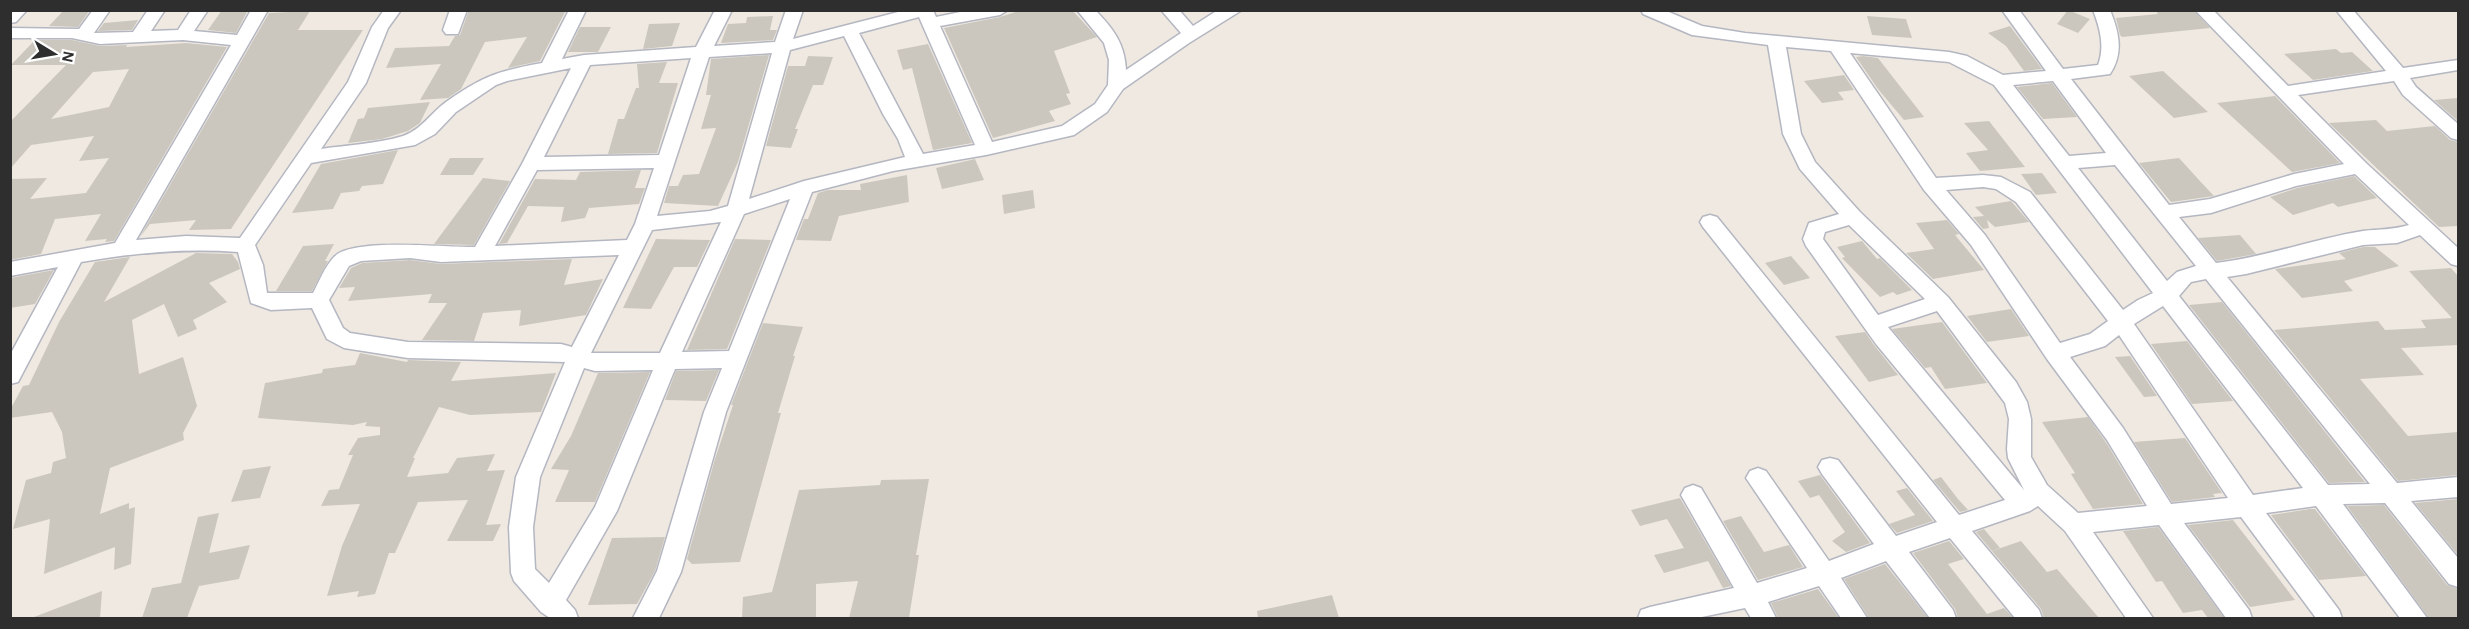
<svg xmlns="http://www.w3.org/2000/svg" width="2469" height="629" font-family="'Alegreya Sans',sans-serif">
	<style>
		.building { fill: #cbc7bf; fill-rule: evenodd }
		.lines { fill: none; stroke-linecap: round; stroke-linejoin: round }
		.minor-casing { stroke: #b4b7c1; stroke-width: 3 }
		.minor { fill: #fff; fill-rule: evenodd }
	</style>
	<rect width="100%" height="100%" fill="#efe9e1"/>
	<g class="building">
		<path d="M64 10H90L78 27 49 26Z"/>
		<path d="M222 10H248L236 33 208 30Z"/>
		<path d="M469 10H566L540 61 508 68 527 37 485 42 461 89 448 98 420 100 441 64 386 68 395 48 449 46 455 36 460 35Z"/>
		<path d="M1022 10H1072L1097 37 1054 51 1070 93 1066 94 1071 104 1049 111 1055 121 993 138 944 28 1000 17Z"/>
		<path d="M2068 10 2090 19 2078 33 2057 24Z"/>
		<path d="M2155 10H2193L2210 28 2122 37 2120 35 2116 18 2158 14Z"/>
		<path d="M310 11 298 30H363L231 229 189 230 196 220 150 224 140 237 269 13Z"/>
		<path d="M773 16 770 30H777L773 40 721 43 728 24 746 23 747 17Z"/>
		<path d="M1867 16 1906 19 1912 38 1872 35Z"/>
		<path d="M138 20 132 30 98 31 104 23Z"/>
		<path d="M680 23 672 46 643 49 649 24Z"/>
		<path d="M2010 26 2042 69 2024 71 2006 46 1988 33Z"/>
		<path d="M580 27H611L598 52H568Z"/>
		<path d="M35 40H72L100 46 127 45 126 47 186 43 227 47 114 241 105 242 107 239 85 241 101 214 55 219 41 254 10 260V179L47 178 30 199 86 193 109 158 79 161 94 136 31 145 10 169V122L66 65H11ZM129 69 109 107 51 119 93 72Z"/>
		<path d="M928 44 972 143 933 150 912 68 903 70 897 50Z"/>
		<path d="M2336 49 2341 53 2352 52 2373 71 2313 80 2284 54Z"/>
		<path d="M769 55 738 162 718 206 664 203 669 186H678L683 175 699 174 716 128 701 129 711 95H706L711 59Z"/>
		<path d="M808 56 833 57 823 85H813L795 129H798L791 148 766 146 788 66H805Z"/>
		<path d="M1863 56 1878 58 1924 117 1904 120 1878 89 1856 57Z"/>
		<path d="M667 62 659 83H678L657 153 608 154 618 119H624L636 88H639L637 64Z"/>
		<path d="M2163 71 2208 112 2174 118 2129 76Z"/>
		<path d="M1844 75 1854 90 1838 92 1844 100 1822 103 1804 81Z"/>
		<path d="M2052 83 2077 117 2043 119 2017 87Z"/>
		<path d="M2275 96 2340 163 2292 172 2217 103Z"/>
		<path d="M2458 98V121L2434 100Z"/>
		<path d="M430 102 420 123 408 131 382 139 348 143 358 119 364 118 368 108Z"/>
		<path d="M2376 120 2387 131 2435 126 2450 140 2458 142V226L2439 227 2329 123Z"/>
		<path d="M1989 121 2025 167 1980 171 1966 153 1988 150 1964 123Z"/>
		<path d="M398 150 383 184 362 186 359 191 341 193 333 209 292 213 321 164Z"/>
		<path d="M450 158H484L473 175H440Z"/>
		<path d="M2179 158 2199 180 2214 196 2171 202 2139 163Z"/>
		<path d="M975 159 984 180 942 189 936 168Z"/>
		<path d="M641 170 635 188H645L639 204 589 208 585 218 561 222 564 207 528 206 507 243 499 244 535 179 576 180 580 172Z"/>
		<path d="M2042 173 2057 193 2036 195 2021 174Z"/>
		<path d="M907 175 909 202 839 216 831 241 796 240 804 219H808L818 193 828 190H861L860 184Z"/>
		<path d="M2354 176 2377 198 2338 207 2333 203 2293 215 2270 197 2297 188Z"/>
		<path d="M483 178 510 181 474 245 434 244Z"/>
		<path d="M1033 190 1035 208 1004 214 1002 195Z"/>
		<path d="M2011 201 2029 222 1995 227 1987 220 1989 228 1983 229 1973 217 1984 216 1975 207Z"/>
		<path d="M1947 220 1959 234 1955 235 1984 270 1933 279 1906 253 1934 249 1916 223Z"/>
		<path d="M2240 235 2256 254 2217 261 2198 238Z"/>
		<path d="M656 239 710 240 697 267H674L651 309 623 308Z"/>
		<path d="M735 239 771 240 727 349 687 350Z"/>
		<path d="M1862 241 1877 259 1880 258 1912 290 1897 295 1893 292 1880 297 1842 258 1845 257 1837 247Z"/>
		<path d="M334 244 325 261H328L312 291H276L303 246Z"/>
		<path d="M2363 247H2375L2399 266 2344 281 2353 291 2302 298 2275 269 2346 259 2339 253Z"/>
		<path d="M196 253 232 254 238 262 240 269 209 283 227 302 193 320 197 329 178 337 164 304 132 320 139 374 183 357 197 406 183 433 184 440 110 468 100 514 129 503V509L135 507 131 564 114 570 115 547 44 574 50 519 13 529 26 480 51 473 53 462 66 458 62 432 52 412 10 418V410L23 386 29 385 59 322 95 262 130 257 104 302Z"/>
		<path d="M1791 256 1810 278 1784 285 1765 263Z"/>
		<path d="M572 259 564 285 603 279 586 315 519 326 521 310 483 313 474 341 422 340 447 303H428L432 294 348 301 355 287 339 288 351 268 362 263 410 260 441 264Z"/>
		<path d="M2451 268 2458 276V345L2401 348 2424 375 2360 379 2408 436 2458 432V475L2398 481 2274 330 2378 321 2385 330 2426 328 2421 320 2452 318 2409 271Z"/>
		<path d="M54 270 35 304 10 308V278Z"/>
		<path d="M2222 302 2365 482 2329 483 2189 305Z"/>
		<path d="M2011 309 2029 336 1987 342 1967 316Z"/>
		<path d="M1942 322 1987 383 1945 389 1931 367 1925 368 1892 329Z"/>
		<path d="M763 323 803 327 793 356H795L778 413H781L740 562 692 564 687 559 715 459 733 405H731Z"/>
		<path d="M1865 332 1874 345 1898 375 1869 382 1835 336Z"/>
		<path d="M2187 341 2233 401 2192 404 2151 344Z"/>
		<path d="M360 353 407 362 408 360 461 362 451 381 556 373 541 412 470 415 439 407 413 458H415L407 477 448 473 457 458 495 454 487 471 505 470 486 525 501 524 493 541H447L468 500 418 502 395 553H389L375 594 357 597 359 591 327 596 342 546 360 504 321 506 329 490 339 489 353 455H348L358 438 380 435V427L365 426 367 422 353 425 258 418 265 383 322 373 323 369 355 365Z"/>
		<path d="M2130 356 2157 396 2144 397 2115 357Z"/>
		<path d="M719 370 706 401 665 400 676 371Z"/>
		<path d="M650 372 595 502H555L569 470 551 469 571 436 598 373Z"/>
		<path d="M2088 417 2107 444 2143 504 2093 509 2071 474 2075 473 2042 422Z"/>
		<path d="M2185 438 2222 493 2213 494 2215 497 2172 502 2134 442Z"/>
		<path d="M271 466 260 498 231 502 243 470Z"/>
		<path d="M1820 475 1870 543 1846 552 1832 541 1845 532 1819 495 1810 498 1798 481Z"/>
		<path d="M1941 477 1958 499 1968 510 1960 512 1933 480Z"/>
		<path d="M929 479 916 555H919L909 618H849L858 581 816 584V618H742L743 597 772 592 799 490 880 485 881 480Z"/>
		<path d="M1907 488 1933 521 1897 533 1889 524 1915 515 1896 491Z"/>
		<path d="M1680 498 1731 586 1723 588 1708 561 1664 573 1654 555 1684 548 1667 519 1640 526 1631 510Z"/>
		<path d="M2458 499V555L2415 503Z"/>
		<path d="M2384 505 2447 585 2458 589V618H2429L2347 506Z"/>
		<path d="M2310 509H2315L2366 576 2319 580 2271 515Z"/>
		<path d="M219 513 209 553 250 545 239 579 199 586 187 618H142L152 588 181 583 198 517Z"/>
		<path d="M1741 516 1764 552 1789 545 1803 567 1758 580 1723 521Z"/>
		<path d="M2233 520 2272 570 2295 600 2250 607 2188 525Z"/>
		<path d="M2158 527 2224 618H2208L2202 610 2183 613 2162 581 2156 582 2123 531Z"/>
		<path d="M1984 529 2000 548 1992 551 1976 532Z"/>
		<path d="M665 537 655 571 637 604 588 605 612 538Z"/>
		<path d="M1949 541 1964 559 1948 564 1987 614 2004 608 2013 618H1958L1955 609 1913 553Z"/>
		<path d="M2021 541 2047 572 2057 569 2099 618H2044L2041 609 1992 551Z"/>
		<path d="M1885 564 1928 618H1869L1844 579Z"/>
		<path d="M1818 589 1839 618H1778L1771 603Z"/>
		<path d="M102 591 100 618H34V617Z"/>
		<path d="M1332 595 1339 618H1258L1257 611Z"/>
	</g>
	<g class="lines">
		<defs>
			<g id="minor">
				<path d="M10 10H27L16 22 10 23Z"/>
				<path d="M93 10H110L94 33 133 32 148 10H165L151 31 178 30 191 10H208L194 31 237 35 251 10H268L136 240 186 236 240 238 348 82 372 27 384 10H401L388 28 366 83 321 149C347 145 377 144 403 136 421 130 431 113 446 102 483 76 498 71 542 63L569 10H586L562 59 584 55 696 47 715 10H732L714 46 775 42 786 10H803L793 39 906 10H933L936 17 970 10H1008L1000 15 940 26 992 142 1062 126 1095 104 1108 85 1109 60 1104 43 1077 10H1095C1113 28 1125 44 1126 70L1181 33 1161 10H1179L1193 26 1218 10H1242L1189 43 1123 89 1107 112 1074 135 986 155 893 171 812 192 726 412 681 572 659 618H633L657 571 704 412 722 368 675 369 617 511 566 600 575 610 578 618H550L541 612 514 581 511 573 509 527 516 477 565 362 408 358 344 348 327 339 312 308 271 310 251 303 238 252C185 248 133 253 81 262L18 382 10 384V355L58 267 10 276V262L115 243 231 45 183 40 100 44 72 38H10V28L79 29ZM919 17 975 145 923 154 859 33ZM844 36 883 114 898 139 905 157 804 181 749 199 790 50ZM772 53 728 206 710 211 657 216 709 57ZM691 58 659 155 544 157 590 65ZM571 68 522 164 475 247C446 248 353 237 334 257 325 266 319 282 313 293H267L263 265 255 245 311 163 415 145 435 134 456 112 496 85 507 81ZM654 168 635 224 627 240 495 246 537 170ZM790 199 729 351 682 352 744 214ZM721 222 660 353H591L652 230ZM619 255 572 347 561 344 408 342 350 333 343 328 329 300 349 266 361 261 410 258 441 262ZM584 368 595 371 653 370 595 507 549 583 535 569 533 527 540 477Z"/>
				<path d="M450 10H467L458 34H446L443 30Z"/>
				<path d="M1641 10H1664L1702 26 1745 33 1949 52 1967 56 2003 75 2046 71 2002 10H2019L2063 69 2098 65C2105 47 2100 28 2093 10H2110C2119 32 2124 53 2110 74L2071 79 2169 205 2210 199 2294 174 2344 164 2195 10H2213L2288 86 2386 71 2336 10H2353L2403 68 2458 60V70L2410 78 2416 87 2458 124V140L2451 138 2403 95 2394 81 2298 95 2366 163 2458 248V266L2451 264 2420 235 2397 243 2363 245 2246 274 2227 277 2397 483 2458 477V497L2411 501 2458 558V587L2449 584 2385 503 2343 504 2427 618H2400L2316 506 2266 513 2339 610 2342 618H2316L2241 517 2184 523 2249 610 2252 618H2226L2159 525 2093 532 2153 618H2126L2065 531 2038 506 2030 511 1972 531 2039 610 2042 618H2015L1950 538 1909 552 1953 610 1956 618H1930L1886 561 1841 578 1867 618H1841L1819 586 1768 602 1776 618H1751L1745 608 1697 618H1638L1641 610 1650 607 1734 588 1681 495 1685 488 1693 485 1701 488 1757 583 1807 568 1746 478 1750 471 1758 468 1766 471 1829 561 1874 544 1822 474 1818 467 1822 460 1830 458 1838 460 1896 536 1937 522 1703 227 1700 222 1703 217 1710 215 1717 217 1959 515 2005 500 1876 344 1806 246 1803 239 1809 223 1839 214 1800 169 1783 134 1768 45 1692 35 1643 14ZM1786 47 1831 51 1924 190 1971 245 2047 359 2107 440 2147 506 2078 513 2047 485 2031 457V419L2027 402 2016 382 1948 297 1860 212 1815 162 1801 134ZM1850 53 1949 62 1994 85 2153 293 2138 300 2123 310 2030 192 2001 177 1983 175 1936 178ZM2053 81 2106 153 2069 156 2013 85ZM2115 165 2196 266 2177 272 2167 281 2078 168ZM2355 174 2409 225C2393 230 2379 229 2363 231 2313 239 2266 257 2216 263L2179 217 2211 213 2296 186ZM1983 187 1996 189 2016 202 2108 321 2090 334 2060 343 1985 235 1946 190ZM1849 225 1925 299 1878 315 1823 239 1825 232ZM2206 279 2370 484 2328 485 2179 296 2191 282ZM2163 306 2303 488 2253 495 2134 324ZM1937 311 2005 403 2009 419 2007 449 2008 458 2024 490 1888 327ZM2119 335 2228 498 2171 504 2123 428 2070 357 2105 346Z"/>
			</g>
		</defs>
		<use href="#minor" class="minor-casing"/>
		<use href="#minor" class="minor"/>
	</g>
	<rect width="2469" height="629" fill="none" stroke="#2e2e2e" stroke-width="24"/>
	<g transform="translate(54 54) rotate(101)" stroke="#ffffff" stroke-width="4.5" paint-order="stroke">
	<path d="M0-4.5L10 22L0 15L-10 22Z" fill="#2e2e2e"/>
	<text y="-9" font-size="16" font-weight="bold" text-anchor="middle" fill="#2e2e2e">N</text>
	</g>
</svg>
